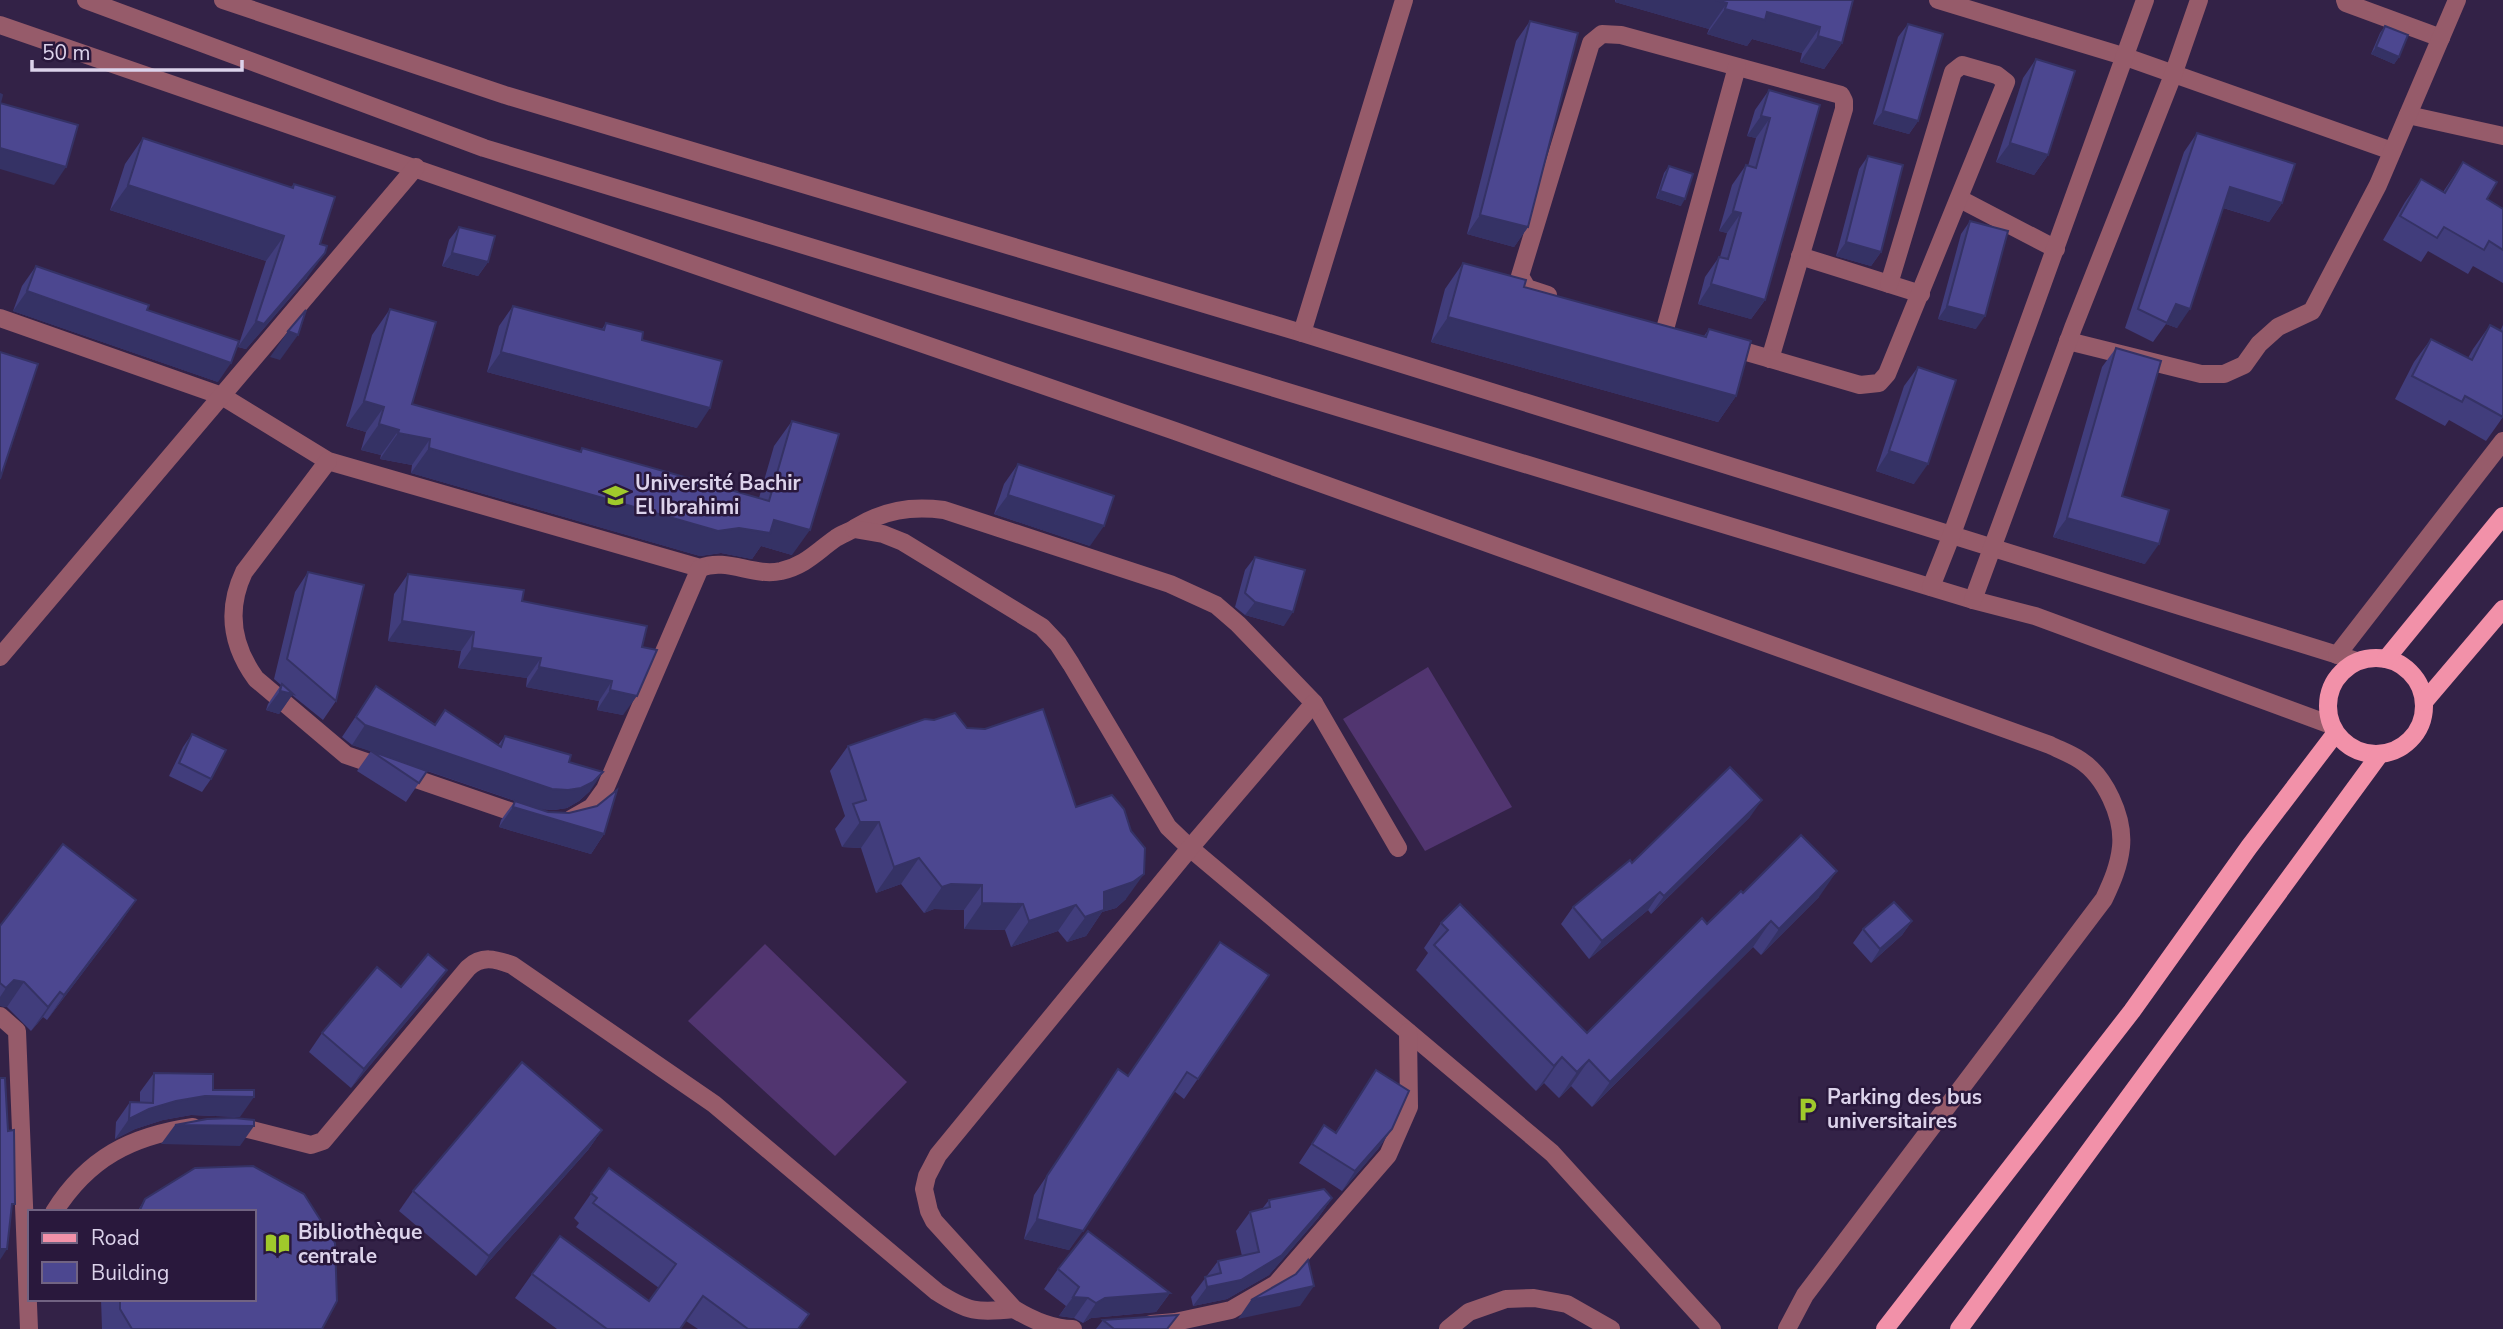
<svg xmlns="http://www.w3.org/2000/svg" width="2503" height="1329" font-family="'Nunito Sans',sans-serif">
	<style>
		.pitch { fill: #513570 }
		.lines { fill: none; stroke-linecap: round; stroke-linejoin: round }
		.minor { stroke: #965b6a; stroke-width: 18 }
		.major { stroke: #f291a9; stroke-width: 18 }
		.wall { fill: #413d7c }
		.shaded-wall { fill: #353265 }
		.building { fill: #4c4790; stroke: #353265; stroke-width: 2 }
		.labels { text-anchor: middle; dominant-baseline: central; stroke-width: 5; stroke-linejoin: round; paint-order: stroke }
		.poi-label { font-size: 21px; font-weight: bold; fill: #dcd3eb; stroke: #29183c; text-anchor: start }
	</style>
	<rect width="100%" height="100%" fill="#332247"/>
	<g class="pitch">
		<path d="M1428 667 1512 807 1425 851 1343 719Z"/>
		<path d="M765 944 907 1082 835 1156 688 1021Z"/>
	</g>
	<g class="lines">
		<g class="minor">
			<path d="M86 0 484 148 1973 600 2035 616 2331 725"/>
			<path d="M223 0 505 95 1302 333 2357 661"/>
			<path d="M1938 0 2123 56 2392 151"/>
			<path d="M2345 0 2346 3 2441 38"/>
			<path d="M0 25 1175 431 2050 745C2060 750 2071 754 2080 760 2105 776 2124 817 2121 847 2119 866 2112 882 2104 899L1805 1295 1787 1329"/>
			<path d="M2408 115 2503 136"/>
			<path d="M1960 199 2056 249"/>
			<path d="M1800 256 1921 294"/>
			<path d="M1548 295 1527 288 1520 276 1591 43 1602 34 1621 35 1841 95 1844 101V109L1770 359"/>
			<path d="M0 318 222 396 328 461 700 568C727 557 753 577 781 571 806 565 816 552 836 538 842 534 849 532 855 528 884 510 910 506 944 510L1170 584 1216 605 1238 624 1314 703 1398 848"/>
			<path d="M1665 329 1737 67"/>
			<path d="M1302 333 1404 0"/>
			<path d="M2068 341 2201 374H2224L2244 365 2259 344 2278 327 2312 311 2378 185 2457 0"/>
			<path d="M1726 346 1860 385 1879 383 1887 374 2006 82 1997 75 1962 65 1953 72 1889 284"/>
			<path d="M328 461 244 572C226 610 232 646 256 679L346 755 530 818"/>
			<path d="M854 529 883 534 903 542 1042 627 1058 644 1071 664 1168 827 1190 848 1552 1153 1712 1329"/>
			<path d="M1931 587 1952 534 2145 0"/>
			<path d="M1973 600 2073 328 2173 75 2199 0"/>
			<path d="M2337 655 2503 441"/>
			<path d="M0 657 416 167"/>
			<path d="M571 819 592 807 605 789 700 568"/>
			<path d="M0 1016 17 1031 29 1329"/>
			<path d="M228 1128 248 1129 311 1145 323 1141 468 968C482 955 495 959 512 965L714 1104 937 1292C968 1312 977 1313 1014 1309"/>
			<path d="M54 1212C88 1158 131 1136 193 1127"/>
			<path d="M1151 1324 1175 1322 1231 1310 1276 1284 1388 1155 1409 1107 1408 1032"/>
			<path d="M1073 1329C1051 1329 1032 1320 1014 1309L934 1221 929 1211 924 1189 927 1176 938 1155 1190 848 1314 703"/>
			<path d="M1448 1329 1469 1312 1506 1299 1534 1298 1567 1304 1611 1329"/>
		</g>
		<g class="major">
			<circle cx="2376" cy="706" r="48"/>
			<path d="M2386 659 2503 516"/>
			<path d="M2424 702 2503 609"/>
			<path d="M1885 1329 2132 1011 2249 847 2335 734"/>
			<path d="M1959 1329 2380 754"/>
		</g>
	</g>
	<g class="wall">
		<path d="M1615 0H1853L1842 43 1824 69 1800 62 1802 53 1752 39 1747 46 1707 34 1709 29 1615 2Z"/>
		<path d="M1530 21 1528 227 1514 247 1467 234 1516 41Z"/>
		<path d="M1908 24 1918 121 1909 134 1873 124 1898 37Z"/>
		<path d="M2385 26 2399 57 2394 64 2371 54 2380 33Z"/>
		<path d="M2036 59 2048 155 2034 175 1996 162 2023 78Z"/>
		<path d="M1769 90 1820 105 1765 300 1751 319 1698 304 1705 277 1719 257H1720L1727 233 1719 231 1732 185 1746 165 1748 166 1756 138 1747 136 1755 110Z"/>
		<path d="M2197 133 2282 203 2269 222 2223 208 2177 328 2166 324 2153 342 2125 328 2184 152Z"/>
		<path d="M143 138 291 187 294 184 307 278 246 349 238 347 266 261 110 210 125 164Z"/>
		<path d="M1868 156 1881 252 1871 266 1836 256 1859 169Z"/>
		<path d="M2463 162 2487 199 2503 209V283L2473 266 2468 274 2428 251 2421 262 2383 240 2405 202 2421 179 2443 192Z"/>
		<path d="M1669 166 1681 206 1656 198 1664 173Z"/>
		<path d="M1970 221 1976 329 1938 319 1961 234Z"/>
		<path d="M459 227 488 262 478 276 442 266 449 240Z"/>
		<path d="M1463 263 1524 287 1704 336 1709 329 1736 396 1718 422 1431 342 1445 289Z"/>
		<path d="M36 266 147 310 218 382 13 311 22 286Z"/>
		<path d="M513 306 602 329 606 323 697 428 487 372 499 326Z"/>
		<path d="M390 309 412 404 579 452 582 448 759 498 774 446 792 421V555L761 546 752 559 721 553 700 556 411 473 412 465 380 459 381 455 361 450 366 432 346 426 372 335Z"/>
		<path d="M2490 325 2500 331 2503 325V417L2486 441 2449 420 2445 426 2395 399 2414 362 2431 339 2468 358 2473 349Z"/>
		<path d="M2116 348 2122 496 2145 564 2053 537 2102 367Z"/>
		<path d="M1918 367 1914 484 1876 471 1904 386Z"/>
		<path d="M1018 464 1090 546 994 514 1004 484Z"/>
		<path d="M1255 557 1284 626 1245 615 1235 607 1245 570Z"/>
		<path d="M308 572 336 701 323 720 292 695 279 714 266 710 268 704 281 685 274 679 295 592Z"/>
		<path d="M408 574 522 601 647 626 623 715 597 710 599 701 526 687 527 678 458 668 461 651 388 641 394 594Z"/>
		<path d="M376 686 435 724 445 710 498 745 505 736 569 762 590 791 579 801 567 808 554 810 540 809 604 834 591 854 499 827 501 820 515 801 427 771 406 802 357 771 371 751 352 745 342 737Z"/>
		<path d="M967 728 1076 807 1126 899 1116 908 1102 912 1086 936 1067 942 1058 931 1011 947 1005 930 964 929V910L934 909 924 913 901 884 876 893 861 848 842 847 835 829 845 816 830 771 848 746Z"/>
		<path d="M192 734 211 779 202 792 169 776 183 747Z"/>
		<path d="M1750 817 1651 914 1648 910 1589 959 1561 924 1573 907 1632 863Z"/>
		<path d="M1743 893 1819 897 1761 955 1753 947 1592 1107 1571 1086 1559 1098 1544 1083 1536 1091 1416 970 1428 953 1424 948 1441 923 1587 1033Z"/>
		<path d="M1912 921 1902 935 1871 963 1853 943 1863 929Z"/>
		<path d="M119 925 47 1020 43 1017 31 1031 7 1007 0 1006V926Z"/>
		<path d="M1269 975 1184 1099 1174 1091 1069 1250 1024 1239 1034 1195 1118 1069 1128 1076Z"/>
		<path d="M401 987 433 990 351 1088 309 1052 322 1033Z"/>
		<path d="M1376 1070 1392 1129 1378 1149 1342 1191 1299 1163 1324 1125 1335 1133Z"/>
		<path d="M154 1073 213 1090 240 1117 191 1115 163 1120 135 1129 115 1139 116 1122 130 1102H140V1092Z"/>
		<path d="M602 1130 588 1150 476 1276 399 1211 413 1191Z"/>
		<path d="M253 1166 304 1194 335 1243 337 1301 322 1329H102L101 1299H254V1212H137L145 1199 195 1168Z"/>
		<path d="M609 1168 798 1329H698L686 1321 680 1329H557L515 1298 532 1274 649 1301 659 1288 576 1227 579 1223 574 1218Z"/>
		<path d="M1332 1198 1318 1218 1269 1275 1227 1299 1193 1306 1191 1297 1218 1261 1242 1256 1236 1231 1250 1212 1262 1209 1269 1200Z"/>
		<path d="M1058 1269 1170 1293 1156 1312 1091 1318 1083 1323 1074 1318 1059 1316 1066 1306 1044 1289Z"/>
		<path d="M1178 1315 1168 1329H1096L1103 1320Z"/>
	</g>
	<g class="shaded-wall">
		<path d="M1616 0H1716L1727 3 1709 29 1615 2Z"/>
		<path d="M1725 9 1767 12 1820 27 1802 53 1752 39 1747 46 1707 34Z"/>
		<path d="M1818 36 1842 43 1824 69 1800 62Z"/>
		<path d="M2376 47 2399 57 2394 64 2371 54Z"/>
		<path d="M1883 111 1918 121 1909 134 1873 124Z"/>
		<path d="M1761 116 1770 118 1756 138 1747 136Z"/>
		<path d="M2010 143 2048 155 2034 175 1996 162Z"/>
		<path d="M0 148 66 167 54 185 0 169Z"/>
		<path d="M128 185 284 236 266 261 110 210Z"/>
		<path d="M2230 187 2282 203 2269 222 2217 206Z"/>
		<path d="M1660 191 1685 199 1681 206 1656 198Z"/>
		<path d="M1733 211 1741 213 1727 233 1719 231Z"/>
		<path d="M1480 215 1528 227 1514 247 1467 234Z"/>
		<path d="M1846 242 1881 252 1871 266 1836 256Z"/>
		<path d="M325 253 307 278 246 349 238 347 256 321Z"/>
		<path d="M452 253 488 262 478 276 442 266Z"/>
		<path d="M1711 284 1765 300 1751 319 1698 304Z"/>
		<path d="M27 291 231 363 218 382 13 311Z"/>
		<path d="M2176 304 2190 309 2177 328 2166 324Z"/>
		<path d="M1947 306 1985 316 1976 329 1938 319Z"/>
		<path d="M1448 317 1736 396 1718 422 1431 342Z"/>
		<path d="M288 331 298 335 280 360 270 357Z"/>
		<path d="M501 352 710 408 697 428 487 372Z"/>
		<path d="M364 401 384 407 366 432 346 426Z"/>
		<path d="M379 424 399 430 381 455 361 450Z"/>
		<path d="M398 433 430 439 412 465 380 459Z"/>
		<path d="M429 448 774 520 810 530 792 555 761 546 752 559 721 553 700 556 411 473Z"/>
		<path d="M1889 451 1928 464 1914 484 1876 471Z"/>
		<path d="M1008 495 1104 526 1090 546 994 514Z"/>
		<path d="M2067 518 2159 544 2145 564 2053 537Z"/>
		<path d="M1255 602 1293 612 1284 626 1245 615Z"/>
		<path d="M402 621 474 632 461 651 388 641Z"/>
		<path d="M472 648 541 658 527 678 458 668Z"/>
		<path d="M539 667 612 681 599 701 526 687Z"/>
		<path d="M610 690 637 696 623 715 597 710Z"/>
		<path d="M280 691 293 694 279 714 266 710Z"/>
		<path d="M365 725 603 772 590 791 579 801 567 808 554 810 539 809 352 745Z"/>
		<path d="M1762 800 1750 817 1651 914 1664 896Z"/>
		<path d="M513 807 604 834 591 854 499 827Z"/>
		<path d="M860 822H879L861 848 842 847Z"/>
		<path d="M919 858 901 884 876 893 894 867Z"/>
		<path d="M1837 871 1819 897 1761 955 1779 929Z"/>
		<path d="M1144 874 1126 899 1116 908 1102 912 1086 936 1067 942 1104 892Z"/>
		<path d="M951 884 982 885 964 910 934 909 924 913 942 887Z"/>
		<path d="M1660 892 1648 910 1589 959 1602 941Z"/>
		<path d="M136 900 119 925 47 1020 64 995Z"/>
		<path d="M982 903 1023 904 1005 930 964 929Z"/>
		<path d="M1076 905 1058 931 1011 947 1029 921Z"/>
		<path d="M1771 921 1753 947 1592 1107 1610 1082Z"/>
		<path d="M1912 921 1902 935 1871 963 1880 949Z"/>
		<path d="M447 970 433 990 351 1088 364 1069Z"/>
		<path d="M14 980 24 982 7 1007 0 1006V997L6 988Z"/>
		<path d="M60 992 43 1017 31 1031 48 1007Z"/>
		<path d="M1562 1057 1544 1083 1536 1091 1554 1066Z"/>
		<path d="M1589 1060 1571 1086 1559 1098 1577 1072Z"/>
		<path d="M205 1096 254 1097 240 1117 191 1115 163 1120 135 1129 115 1139 129 1119 149 1109 176 1101Z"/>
		<path d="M175 1125 254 1126 240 1146 161 1144Z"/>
		<path d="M1392 1129 1378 1149 1342 1191 1355 1171Z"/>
		<path d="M602 1130 588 1150 476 1276 489 1256Z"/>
		<path d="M1332 1198 1318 1218 1269 1275 1227 1299 1193 1306 1207 1287 1241 1280Z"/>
		<path d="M1037 1219 1083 1231 1069 1250 1024 1239Z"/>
		<path d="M0 1249H7L0 1260Z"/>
		<path d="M1314 1286 1300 1306 1238 1319 1251 1300Z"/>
		<path d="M1170 1293 1156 1312 1091 1318 1083 1323 1096 1303 1105 1298Z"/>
		<path d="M1073 1297 1088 1298 1074 1318 1059 1316Z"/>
	</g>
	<g class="building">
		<path d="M1716 0H1853L1842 43 1818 36 1820 27 1767 12 1765 20 1725 9 1727 3Z"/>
		<path d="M1530 21 1578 33 1528 227 1480 215Z"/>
		<path d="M1908 24 1943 34 1918 121 1883 111Z"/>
		<path d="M2385 26 2408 35 2399 57 2376 47Z"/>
		<path d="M2036 59 2075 71 2048 155 2010 143Z"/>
		<path d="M1769 90 1820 105 1765 300 1711 284 1719 257 1728 259 1741 213 1733 211 1746 165 1756 168 1770 118 1761 116Z"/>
		<path d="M0 94 2 95 0 103 78 125 66 167 0 148Z"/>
		<path d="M2197 133 2295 164 2282 203 2230 187 2190 309 2176 304 2167 323 2138 309Z"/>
		<path d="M143 138 293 188 294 184 335 197 320 244 327 246 325 253 264 324 256 321 284 236 128 185Z"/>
		<path d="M1868 156 1903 165 1881 252 1846 242Z"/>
		<path d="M2463 162 2497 182 2487 199 2503 209V250L2489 241 2484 250 2444 227 2437 238 2400 216 2421 179 2445 193Z"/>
		<path d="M1669 166 1693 174 1685 199 1660 191Z"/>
		<path d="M1970 221 2008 231 1985 316 1947 306Z"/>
		<path d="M459 227 495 236 488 262 452 253Z"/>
		<path d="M1463 263 1526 280 1524 287 1706 337 1709 329 1751 341 1736 396 1448 317Z"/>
		<path d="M36 266 149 305 147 310 239 341 231 363 27 291Z"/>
		<path d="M513 306 604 330 606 323 643 332 642 340 722 361 710 408 501 352Z"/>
		<path d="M390 309 436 322 412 404 581 452 582 448 769 501 792 421 839 434 810 530 774 520 770 533 739 528 718 531 429 448 430 439 398 433 399 430 379 424 384 407 364 401Z"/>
		<path d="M306 310 298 335 288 331Z"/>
		<path d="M2490 325 2503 332V417L2465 396 2462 402 2412 376 2431 339 2472 360Z"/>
		<path d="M2116 348 2161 361 2122 496 2169 510 2159 544 2067 518Z"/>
		<path d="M0 352 38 364 0 479Z"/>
		<path d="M1918 367 1956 380 1928 464 1889 451Z"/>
		<path d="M1018 464 1114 496 1104 526 1008 495Z"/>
		<path d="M1255 557 1305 570 1293 612 1255 602 1245 593Z"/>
		<path d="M308 572 364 585 336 701 287 659Z"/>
		<path d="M408 574 524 590 522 601 647 626 642 647 657 650 637 696 610 690 612 681 539 667 541 658 472 648 474 632 402 621Z"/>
		<path d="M282 684 293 694 280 691Z"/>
		<path d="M376 686 435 725 445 710 501 747 505 736 571 755 569 762 603 772 593 782 581 788 568 790 552 789 365 725 356 717Z"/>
		<path d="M1043 709 1076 807 1112 795 1124 809 1131 831 1145 848 1144 874 1133 882 1104 892V910L1085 917 1076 905 1029 921 1023 904 982 903V885L951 884 942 887 919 858 894 867 879 822H860L853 804 866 800 848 746 925 719 934 720 955 713 967 728 985 729Z"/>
		<path d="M192 734 226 750 211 779 179 763Z"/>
		<path d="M371 751 427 771 419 783Z"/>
		<path d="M1730 767 1762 800 1664 896 1660 892 1602 941 1573 907 1630 860 1632 863Z"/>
		<path d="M617 790 604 834 513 807 515 801 548 812 569 813 597 806Z"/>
		<path d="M1801 835 1837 871 1779 929 1771 921 1610 1082 1589 1060 1577 1072 1562 1057 1554 1066 1434 945 1448 930 1441 923 1460 904 1587 1033 1702 918 1707 924 1741 891 1743 893Z"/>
		<path d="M63 844 136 900 64 995 60 992 48 1007 24 982 14 980 6 988 0 983V926Z"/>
		<path d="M1894 902 1912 921 1880 949 1863 929Z"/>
		<path d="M1220 942 1269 975 1198 1079 1187 1072 1083 1231 1037 1219 1047 1176 1118 1069 1128 1076Z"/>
		<path d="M428 954 447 970 364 1069 322 1033 377 967 401 987Z"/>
		<path d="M522 1062 602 1130 489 1256 413 1191Z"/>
		<path d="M1376 1070 1409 1091 1392 1129 1355 1171 1312 1144 1324 1125 1336 1133Z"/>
		<path d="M154 1073 213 1074V1090H254V1097L205 1096 176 1101 149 1109 129 1119 130 1102 153 1103Z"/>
		<path d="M0 1078H5L8 1131 14 1130 15 1204H12L7 1249H0Z"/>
		<path d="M234 1118 254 1120V1126L175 1125 207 1119Z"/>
		<path d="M253 1166 304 1194 335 1243 337 1301 322 1329H132L120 1309V1299H254V1212H139L145 1199 195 1168Z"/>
		<path d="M609 1168 809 1314 798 1329H748L703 1296 680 1329H607L532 1274 560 1236 649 1301 676 1264 593 1203 597 1198 591 1193Z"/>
		<path d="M1324 1189 1332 1198 1282 1255 1241 1280 1207 1287 1205 1277 1221 1273 1218 1261 1259 1252 1250 1212 1270 1207 1269 1200Z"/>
		<path d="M1088 1231 1170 1293 1105 1298 1096 1303 1088 1298 1073 1297 1079 1287 1058 1269Z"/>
		<path d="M1308 1260 1314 1286 1251 1300 1296 1274Z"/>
		<path d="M1178 1315 1167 1329H1114L1103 1320Z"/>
	</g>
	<defs>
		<symbol id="university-bare" viewBox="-9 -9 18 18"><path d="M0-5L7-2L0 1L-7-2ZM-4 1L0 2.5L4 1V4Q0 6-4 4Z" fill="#a0c92b" stroke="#29183c" stroke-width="2.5" paint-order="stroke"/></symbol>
		<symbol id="parking-bare" viewBox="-9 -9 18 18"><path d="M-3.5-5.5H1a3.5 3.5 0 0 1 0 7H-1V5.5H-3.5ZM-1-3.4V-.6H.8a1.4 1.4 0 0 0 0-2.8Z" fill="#a0c92b" stroke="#29183c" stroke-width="2.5" paint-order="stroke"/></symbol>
		<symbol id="library-bare" viewBox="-9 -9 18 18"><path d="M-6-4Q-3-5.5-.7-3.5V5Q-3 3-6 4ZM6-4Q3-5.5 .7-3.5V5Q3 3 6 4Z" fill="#a0c92b" stroke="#29183c" stroke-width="2.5" paint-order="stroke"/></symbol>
	</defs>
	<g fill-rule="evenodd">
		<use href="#university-bare" x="598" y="478" width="35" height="35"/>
		<use href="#parking-bare" x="1790" y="1092" width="35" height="35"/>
		<use href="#library-bare" x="260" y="1226" width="35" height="35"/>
	</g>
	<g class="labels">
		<g class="poi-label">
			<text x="635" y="483">Université Bachir<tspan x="635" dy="24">El Ibrahimi</tspan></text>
			<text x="1827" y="1097">Parking des bus<tspan x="1827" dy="24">universitaires</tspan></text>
			<text x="298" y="1232">Bibliothèque<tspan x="298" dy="24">centrale</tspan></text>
		</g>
	</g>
	<rect x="28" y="1210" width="228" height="91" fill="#29183c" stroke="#716382" stroke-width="2"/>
	<rect x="42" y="1233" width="35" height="10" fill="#f291a9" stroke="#716382" stroke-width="2"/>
	<text x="91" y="1245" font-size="21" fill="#dcd3eb">Road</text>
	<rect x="42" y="1262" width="35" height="21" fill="#4c4790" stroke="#716382" stroke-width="2"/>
	<text x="91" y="1280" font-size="21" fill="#dcd3eb">Building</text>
	<path d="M32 60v10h210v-10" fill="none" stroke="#dcd3eb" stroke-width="3.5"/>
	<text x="42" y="60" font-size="21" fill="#dcd3eb" stroke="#29183c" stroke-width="5" paint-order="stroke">50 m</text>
</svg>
